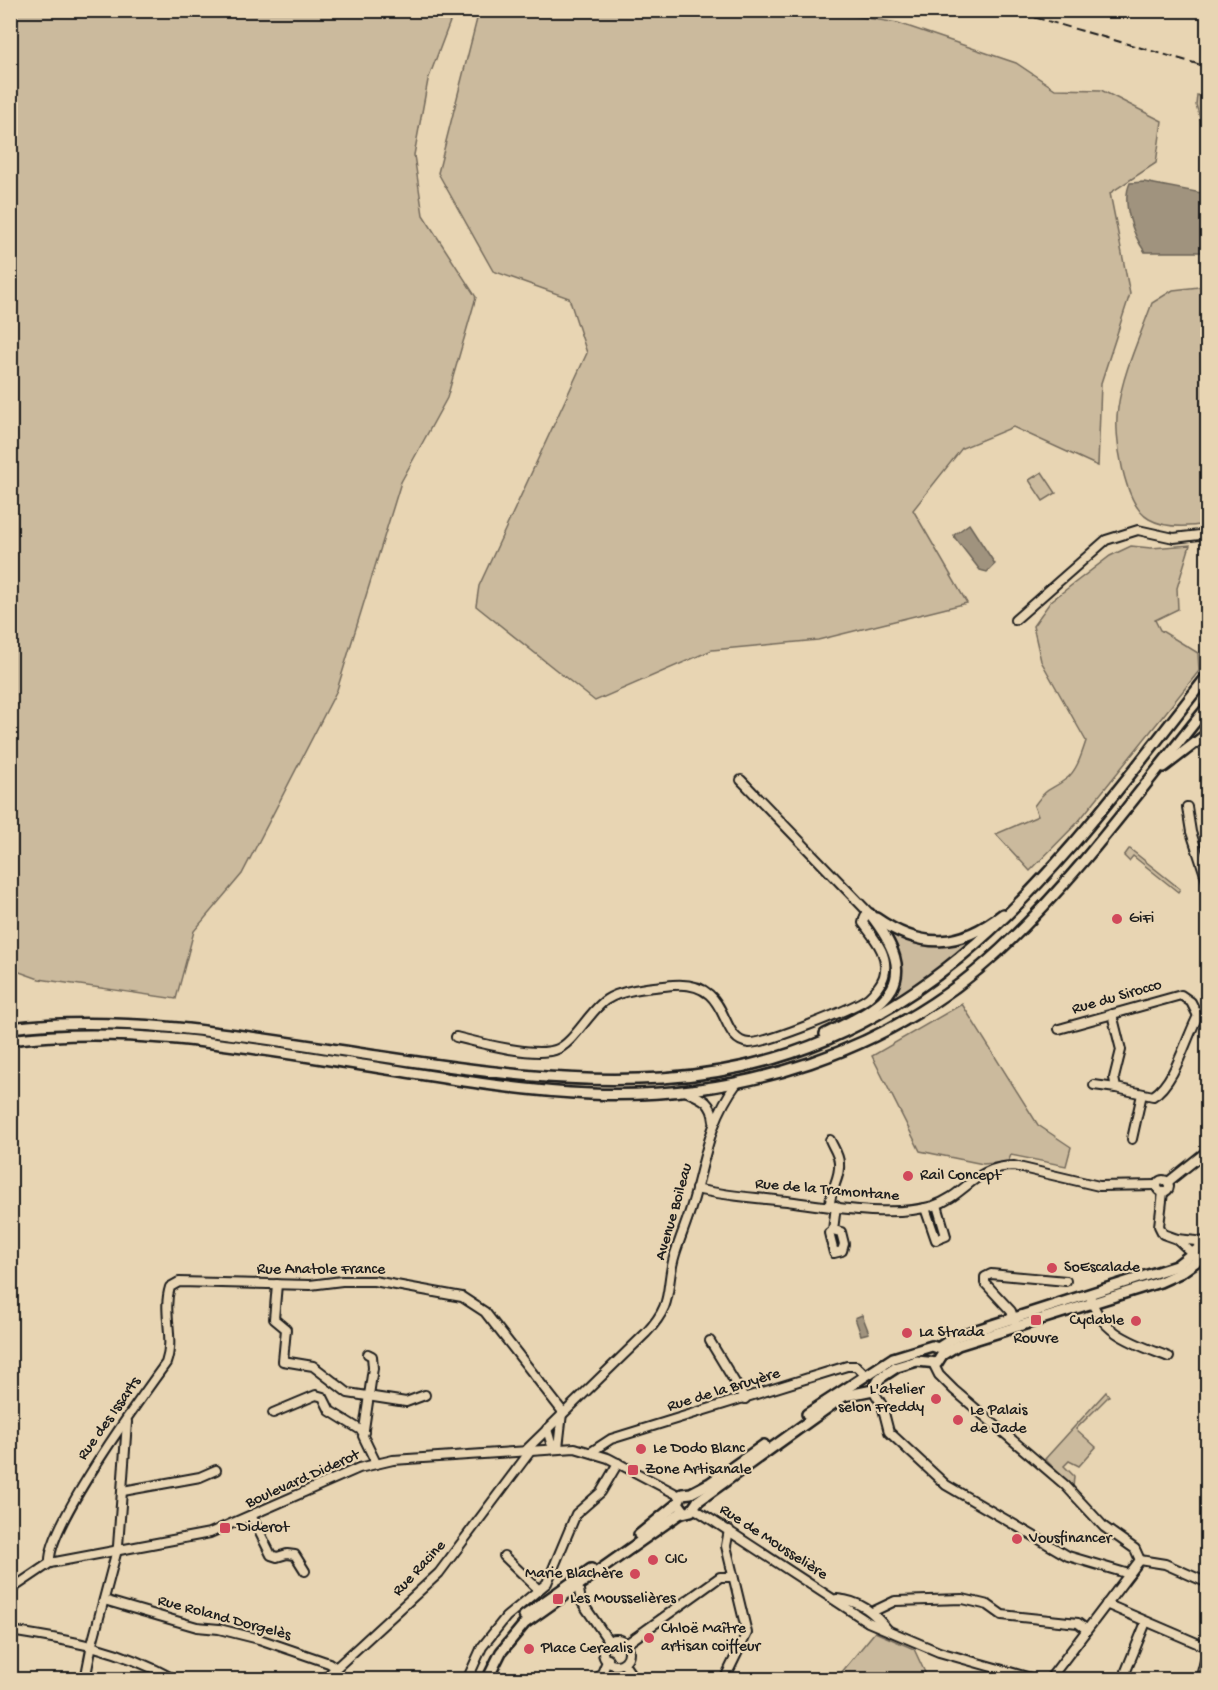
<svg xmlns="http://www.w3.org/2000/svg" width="1218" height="1690" font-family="'Gochi Hand',sans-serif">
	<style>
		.green { fill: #cbba9d; stroke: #746b5c; stroke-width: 1.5 }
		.water { fill: #a0937e; stroke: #6b6357; stroke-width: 1.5 }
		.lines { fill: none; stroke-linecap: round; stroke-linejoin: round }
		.minor-casing { stroke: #1c1c1c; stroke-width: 12 }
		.major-casing { stroke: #1c1c1c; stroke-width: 14 }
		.minor { stroke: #e8d5b3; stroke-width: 8 }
		.major { stroke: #e8d5b3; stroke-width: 9 }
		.rail { stroke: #1c1c1c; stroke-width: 2; stroke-dasharray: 9 4.5; stroke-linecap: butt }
		.poi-dot { fill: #d1495b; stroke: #e8d5b3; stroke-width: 2 }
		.labels { text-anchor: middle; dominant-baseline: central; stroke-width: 4.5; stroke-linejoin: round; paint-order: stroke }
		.poi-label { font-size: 16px; fill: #1c1c1c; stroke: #e8d5b3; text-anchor: start }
		.street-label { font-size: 16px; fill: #1c1c1c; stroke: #e8d5b3 }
	</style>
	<rect width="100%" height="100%" fill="#e8d5b3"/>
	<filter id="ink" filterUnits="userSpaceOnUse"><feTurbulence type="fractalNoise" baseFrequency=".0167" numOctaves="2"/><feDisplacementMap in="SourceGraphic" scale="12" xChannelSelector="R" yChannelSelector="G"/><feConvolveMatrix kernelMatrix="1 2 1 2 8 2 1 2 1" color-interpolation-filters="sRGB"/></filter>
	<g filter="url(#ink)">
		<g class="green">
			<path d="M10 11H454L428 80 414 155 423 215 476 297 447 398 401 482 337 690 242 874 194 931 176 999 39 979 11 969Z"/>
			<path d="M479 11H824L898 23 1016 63 1055 89 1101 90 1162 121 1156 163 1110 193 1130 294 1101 383 1098 466 1013 427 962 448 913 510 967 603 818 640 712 650 595 701 476 606 479 586 587 353 569 298 493 271 438 173Z"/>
			<path d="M1197 95 1207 98V140L1196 105Z"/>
			<path d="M1207 286V524C1189 527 1166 529 1149 519 1124 505 1113 434 1118 408 1123 372 1140 337 1152 303L1173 290Z"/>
			<path d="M1042 472 1056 493 1043 501 1029 480Z"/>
			<path d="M1190 545 1177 588 1178 609 1155 620 1160 630 1198 653 1199 671 1078 822 1030 871 996 834 1038 816 1034 806C1049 785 1049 792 1066 779 1077 771 1082 753 1086 741L1041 661 1033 626 1051 601 1110 556 1131 546 1151 548Z"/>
			<path d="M1129 849H1130L1180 889 1178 892 1133 856 1129 861 1124 856Z"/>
			<path d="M889 932C918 946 948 949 978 935L929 978 885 1005C900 982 905 955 889 932Z"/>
			<path d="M962 1004 1038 1125 1071 1147 1066 1166 1011 1155 1008 1162 983 1164 920 1151 872 1056Z"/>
			<path d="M1106 1392 1109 1396 1076 1429 1096 1447 1079 1466 1069 1461 1064 1466 1074 1476 1073 1488 1045 1459Z"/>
			<path d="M875 1632 914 1649 928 1679H836Z"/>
		</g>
		<g class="water">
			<path d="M1144 182 1207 194V252H1145C1133 235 1121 202 1130 183Z"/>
			<path d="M969 524 995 564 987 572 980 570 955 538 954 535Z"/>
			<path d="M862 1315 869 1333 861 1335 855 1318Z"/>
		</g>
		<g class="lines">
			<defs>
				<g id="minor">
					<path d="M1015 620 1106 540 1138 530 1174 538 1208 534"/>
					<path d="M1187 807 1191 832 1208 884"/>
					<path d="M1112 1014 1121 1050 1114 1078 1116 1088 1153 1096C1175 1083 1186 1038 1198 1016"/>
					<path d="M1059 1029 1181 995 1191 1002 1198 1016 1208 1018"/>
					<path d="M456 1037C480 1043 532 1057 555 1050 573 1045 589 1011 606 1000 622 989 654 987 673 985 733 980 717 1041 749 1043 765 1044 855 1008 868 998 874 993 882 983 884 976 890 955 874 938 863 923L865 916 870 914 741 780"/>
					<path d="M1094 1085 1116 1088"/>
					<path d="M685 1091C701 1098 712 1101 714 1121"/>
					<path d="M1132 1139 1142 1094"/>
					<circle cx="1163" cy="1186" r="6"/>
					<path d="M1168 1182 1208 1150"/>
					<path d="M696 1189C726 1196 757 1198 787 1201 832 1207 891 1218 933 1206 965 1196 975 1166 1014 1166L1099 1186 1157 1185"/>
					<path d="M1163 1192 1159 1226 1163 1234 1177 1239 1206 1242"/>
					<path d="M830 1206C829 1191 841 1178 839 1163 839 1155 833 1147 830 1140"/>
					<path d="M925 1208 936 1240 946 1236 937 1205"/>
					<path d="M833 1230 841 1232 844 1244 842 1251 834 1253 829 1233 833 1230 836 1206"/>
					<path d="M1177 1239 1195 1256"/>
					<path d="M277 1284 274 1319 286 1329 283 1361 313 1366 348 1393 406 1402 425 1395"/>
					<path d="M1090 1295C1099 1334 1136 1344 1169 1357"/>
					<path d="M1015 1322 1011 1311 985 1283V1277L991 1274 1066 1281"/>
					<path d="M710 1341 745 1399"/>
					<path d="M368 1354 372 1356 373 1368 363 1436 376 1463"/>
					<path d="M934 1365 939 1375 954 1390 1065 1485 1104 1527 1135 1549 1140 1560"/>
					<path d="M873 1390 882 1405 889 1432 946 1485 1068 1556 1129 1574"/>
					<path d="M273 1413 316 1395 323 1397 330 1411 364 1432"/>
					<path d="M547 1429 551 1443 558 1448"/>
					<path d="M558 1448 562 1413"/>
					<path d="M527 1449 646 1333C676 1301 664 1290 675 1254 681 1235 689 1217 694 1198 706 1155 710 1119 737 1083"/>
					<path d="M591 1452 611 1439 847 1366H856L865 1375"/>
					<path d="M123 1491 200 1477 216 1470"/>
					<path d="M695 1509 868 1622 939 1652 1038 1680"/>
					<path d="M252 1517 271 1555 277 1557 287 1554 295 1555 305 1571"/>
					<path d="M504 1556 538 1589"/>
					<path d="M1140 1560 1165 1564 1208 1583"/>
					<path d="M50 1563C46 1528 142 1396 166 1363 175 1338 162 1312 170 1287L179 1282 310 1285 342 1281H374L462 1297 485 1312 563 1412"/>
					<path d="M578 1585 581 1601 608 1640"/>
					<path d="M10 1590 50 1563 210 1533 359 1468 393 1460 575 1448 608 1458 680 1496"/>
					<path d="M837 1599C861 1601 873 1612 888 1630"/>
					<path d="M104 1600 197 1627 219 1629 259 1639 329 1663 335 1667"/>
					<path d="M1106 1604 1206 1647 1207 1653 1200 1680"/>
					<path d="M872 1612 895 1601 963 1599 988 1605 1002 1615 1078 1623 1086 1629"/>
					<path d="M10 1631C75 1641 117 1648 176 1680"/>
					<circle cx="616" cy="1652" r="13"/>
					<path d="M625 1645 720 1577H733"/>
					<path d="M624 1664 635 1680"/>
					<path d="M1126 1671 1146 1622"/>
					<path d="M10 1678 12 1680"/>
					<path d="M85 1680 92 1644 118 1546 127 1422"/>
					<path d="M323 1680 439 1573 532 1449"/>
					<path d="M467 1680 482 1647 506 1617 547 1583 576 1514 601 1492 618 1463"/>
					<path d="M599 1680 608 1659"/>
					<path d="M724 1680 747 1633 726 1546 729 1530"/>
					<path d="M1049 1680 1140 1560"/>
				</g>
				<g id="major">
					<path d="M1164 767 1208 733"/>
					<path d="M876 918C922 950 960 948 1003 914"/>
					<path d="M10 1028C135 1013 261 1039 384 1057 476 1071 568 1084 662 1078 927 1061 1059 865 1208 675"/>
					<path d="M825 1034C891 1003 923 982 870 914"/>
					<path d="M10 1040C132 1024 255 1049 375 1067 446 1078 518 1091 590 1094 739 1100 891 1053 1001 949 1078 877 1141 788 1208 706"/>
					<path d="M938 1348 955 1337 1176 1266 1208 1241"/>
					<path d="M807 1414 893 1358 932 1346 938 1348"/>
					<path d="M698 1501 844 1396 873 1390 880 1378 897 1367 917 1361 937 1363 942 1355 958 1345 1160 1282 1180 1273 1208 1253"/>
					<path d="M684 1511 678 1503 682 1494 691 1493 710 1483 764 1445"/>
					<path d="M639 1535 678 1503"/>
					<path d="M524 1616 591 1569"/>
					<path d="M487 1680 501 1652 525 1623 679 1514 691 1511 698 1501"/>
				</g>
			</defs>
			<use href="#minor" class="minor-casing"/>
			<use href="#major" class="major-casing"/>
			<use href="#minor" class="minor"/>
			<use href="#major" class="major"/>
			<path class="rail" d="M1009 10 1208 67"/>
		</g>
	</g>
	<g class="poi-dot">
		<circle cx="1117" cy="919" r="6"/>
		<circle cx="908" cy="1176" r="6"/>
		<circle cx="1052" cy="1268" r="6"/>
		<rect x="1030" y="1314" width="12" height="12" rx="3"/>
		<circle cx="1136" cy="1321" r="6"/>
		<circle cx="907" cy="1333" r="6"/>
		<circle cx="936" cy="1399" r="6"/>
		<circle cx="958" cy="1420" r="6"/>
		<circle cx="641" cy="1449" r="6"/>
		<rect x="627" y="1464" width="12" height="12" rx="3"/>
		<rect x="219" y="1522" width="12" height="12" rx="3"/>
		<circle cx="1017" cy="1539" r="6"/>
		<circle cx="653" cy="1560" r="6"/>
		<circle cx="635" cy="1574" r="6"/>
		<rect x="552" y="1593" width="12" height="12" rx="3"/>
		<circle cx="649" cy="1638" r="6"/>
		<circle cx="529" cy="1649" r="6"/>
	</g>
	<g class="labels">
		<g class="poi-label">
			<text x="1129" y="919">GiFi</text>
			<text x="920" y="1176">Rail Concept</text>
			<text x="1064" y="1268">SoEscalade</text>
			<text x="1124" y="1321" text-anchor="end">Cyclable</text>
			<text x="919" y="1333">La Strada</text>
			<text x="1036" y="1339" text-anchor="middle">Rouvre</text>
			<text x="924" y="1390" text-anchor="end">L'atelier<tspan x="924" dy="18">selon Freddy</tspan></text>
			<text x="970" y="1411">Le Palais<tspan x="970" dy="18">de Jade</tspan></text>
			<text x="653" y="1449">Le Dodo Blanc</text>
			<text x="645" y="1470">Zone Artisanale</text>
			<text x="237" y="1528">Diderot</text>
			<text x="1029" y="1539">Vousfinancer</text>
			<text x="665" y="1560">CIC</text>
			<text x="623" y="1574" text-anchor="end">Marie Blachère</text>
			<text x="570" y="1599">Les Mousselières</text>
			<text x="661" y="1629">Chloë Maître<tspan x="661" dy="18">artisan coiffeur</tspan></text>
			<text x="541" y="1649">Place Cerealis</text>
		</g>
		<g class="street-label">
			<text transform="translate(1117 998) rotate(-16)">Rue du Sirocco</text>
			<text transform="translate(827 1191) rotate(5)">Rue de la Tramontane</text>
			<text transform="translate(675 1212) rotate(-74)">Avenue Boileau</text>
			<text x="321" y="1270">Rue Anatole France</text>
			<text transform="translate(724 1391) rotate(-17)">Rue de la Bruyère</text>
			<text transform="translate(110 1419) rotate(-55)">Rue des Issarts</text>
			<text transform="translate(303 1480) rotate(-24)">Boulevard Diderot</text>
			<text transform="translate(773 1543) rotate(33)">Rue de Mousselière</text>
			<text transform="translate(420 1569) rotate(-47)">Rue Racine</text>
			<text transform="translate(224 1619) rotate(15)">Rue Roland Dorgelès</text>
		</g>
	</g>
	<rect width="1218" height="1690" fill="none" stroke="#e8d5b3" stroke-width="36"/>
	<rect x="18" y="18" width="1182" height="1654" fill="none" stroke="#1c1c1c" stroke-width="2" filter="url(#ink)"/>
</svg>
